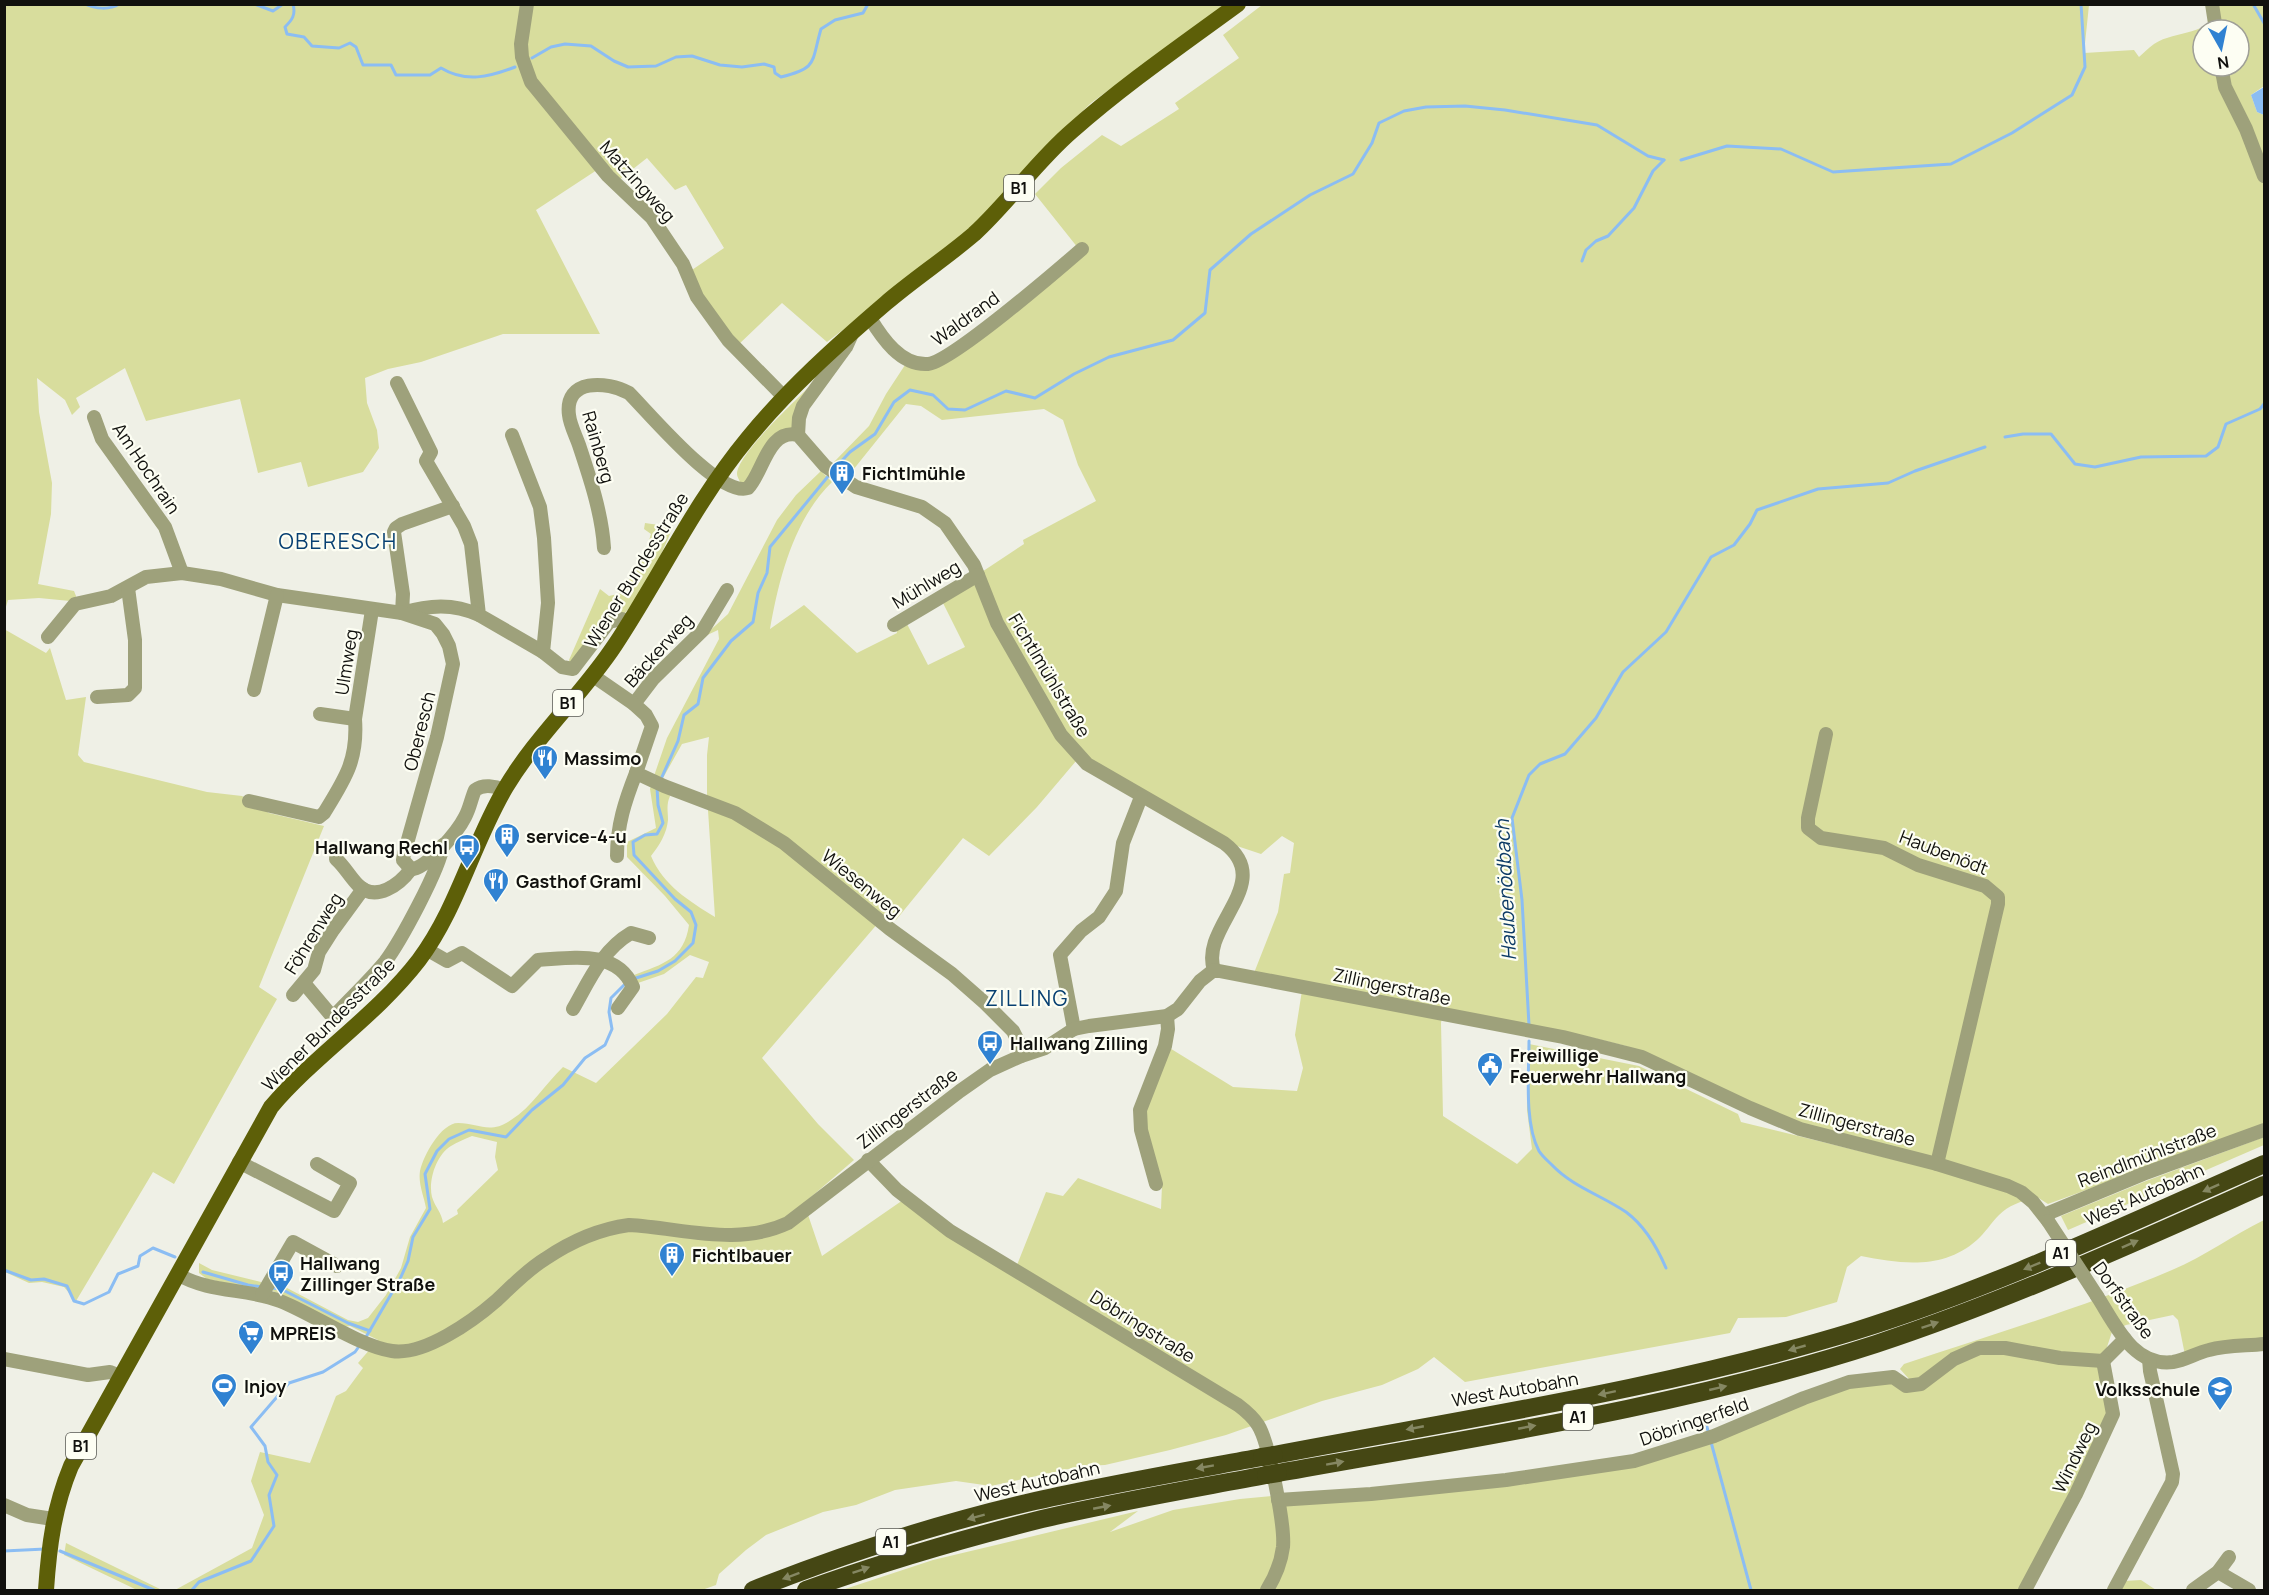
<svg xmlns="http://www.w3.org/2000/svg" width="2269" height="1595" font-family="Manrope,sans-serif">
	<style>
		.green { fill: #d8dd9d; fill-rule: evenodd }
		.water { fill: #8bbdf3 }
		.lines { fill: none; stroke-linecap: round; stroke-linejoin: round }
		.stream { stroke: #8bbdf3; stroke-width: 3 }
		.minor { stroke: #9ea17b; stroke-width: 14 }
		.major { stroke: #5d5f08; stroke-width: 16 }
		.highway { stroke: #454714; stroke-width: 18 }
		.minor-bridge { stroke: #9ea17b; stroke-width: 14 }
		.highway-bridge { stroke: #454714; stroke-width: 18 }
		.oneway { fill: #858762 }
		.labels { text-anchor: middle; dominant-baseline: central; stroke-width: 4.5; stroke-linejoin: round; paint-order: stroke }
		.shield { fill: #fdfef3; stroke: #585853; stroke-width: 1.5 }
		.shield-label { font-size: 16px; font-weight: bold; fill: #11110e }
		.street-label { font-size: 18px; fill: #11110e; stroke: #fdfef3 }
		.poi-label { font-size: 18px; font-weight: bold; fill: #11110e; stroke: #fdfef3; text-anchor: start }
		.water-label { font-size: 20px; font-style: italic; fill: #0d3b66; stroke: #fdfef3 }
		.quarter-label { font-size: 21px; letter-spacing: 1.5px; fill: #084072; stroke: #fdfef3 }
	</style>
	<rect width="100%" height="100%" fill="#eff0e6"/>
	<g class="green">
		<path d="M4 5H524V49L530 5H1225L1091 103C1056 136 1028 174 994 207 943 257 883 299 827 342L782 303 737 346 721 326 689 272 724 248 686 185 675 190 647 158 619 180 603 166 536 210 600 334H503L421 362 388 369 365 378 367 403 377 430 379 448 363 472 308 487 301 462 258 473 240 399 146 421 125 368 76 398 80 407 72 415 65 400 37 378 39 412 52 483 51 514 38 584 74 591 76 596 75 601H70L39 598 8 600 5 610Z"/>
		<path d="M1262 5H2089L2084 53 2134 50 2139 57C2144 53 2148 48 2154 44 2177 29 2210 38 2219 5H2264V86L2251 95 2257 112 2264 115V1125L2048 1204 2037 1197C2023 1201 2009 1205 1999 1215 1991 1223 1985 1233 1977 1240 1943 1270 1902 1264 1861 1256L1847 1267 1837 1302 1786 1317 1738 1318 1730 1333 1465 1382 1434 1357 1418 1369 1382 1385 1322 1401 1226 1435 1170 1450 1105 1465 1082 1466 991 1486 956 1481 895 1490 856 1505 823 1512 766 1535 746 1550 719 1574 716 1585 702 1590H175L252 1548 264 1515 251 1481 260 1452 310 1463 336 1396 346 1391 363 1368 358 1363 378 1340 350 1326 344 1327 273 1291 274 1283 287 1288 348 1320 358 1322 368 1318 386 1295 401 1268 410 1237 426 1208C424 1196 418 1184 420 1171 423 1156 441 1123 458 1123 479 1123 489 1135 511 1120 532 1107 545 1084 563 1067L596 1083 667 1014 696 977 703 978 709 962 690 955 664 974 638 983 634 975C663 964 684 959 689 925L665 896 627 857V842L656 828 650 789 654 776 667 738 719 639 718 630 703 637 728 614 777 520 796 495 821 471 832 482C794 519 779 578 770 629L804 605 857 653 897 633 896 627 906 622 928 665 965 647 941 599 1024 544 1023 540 1096 501 1078 465 1063 420 1044 409 942 420 921 406 906 404 849 475 841 473 834 462 869 426 886 394 905 365H932L1082 253 1035 194 1061 168 1102 135 1121 146 1179 109 1175 103 1239 58 1223 35ZM2203 30H2239V66H2203ZM709 737 707 755V795L715 917C689 901 663 885 651 856 659 846 667 833 668 820 668 811 666 805 670 796L663 778 682 744ZM1082 754 1234 845 1261 854 1282 836 1294 843 1290 873 1284 874 1278 912 1254 973 1303 984 1295 1035 1303 1068 1297 1091 1233 1087 1168 1047 1141 1110 1162 1185 1161 1209 1078 1178 1063 1196 1046 1192 1017 1265 903 1200 822 1256 804 1203 854 1160 818 1124 762 1058 879 922 896 920 963 838 989 856 1037 807ZM1443 1012 1542 1030 1585 1036 1626 1046 1759 1107 1900 1161 1741 1122 1738 1114 1639 1066 1529 1044 1527 1110 1532 1149 1517 1164 1443 1116 1441 1023ZM472 1136 497 1142 495 1157 498 1170 457 1210 458 1214 443 1223C442 1213 435 1207 432 1197 428 1181 436 1155 451 1146 457 1142 465 1139 472 1136Z"/>
		<path d="M808 388 794 426 747 482H740C739 479 737 477 737 474 737 455 794 402 808 388Z"/>
		<path d="M645 523 673 527C660 558 646 588 625 613 608 632 589 649 571 666L569 660 600 589 609 596 622 593 647 547 651 534 644 529Z"/>
		<path d="M4 629 46 653 50 648 66 700 86 697 78 755 84 762 207 792 242 796 269 813 324 826 259 987 277 999 174 1184 153 1172 76 1301 64 1287 42 1282 29 1283 5 1272Z"/>
		<path d="M2264 1137V1145L2068 1230 2061 1216 2146 1181Z"/>
		<path d="M2264 1220V1339L2185 1355 2178 1320 2173 1315 2126 1325 2112 1332 2106 1350 2110 1413 2020 1590H1271L1286 1496 1413 1487 1628 1458 1680 1445 1815 1391 1909 1379 1900 1369 1904 1364C1993 1334 2085 1307 2172 1270 2205 1256 2233 1235 2264 1220Z"/>
		<path d="M199 1263 212 1270 261 1282 260 1290 207 1279 199 1273Z"/>
		<path d="M1273 1496 1279 1534 1277 1559 1264 1590H842L933 1560 1138 1511 1110 1532 1173 1510 1240 1499Z"/>
		<path d="M66 1543 162 1590H137L64 1555Z"/>
		<path d="M2141 1580 2156 1590H2118L2124 1581Z"/>
	</g>
	<path class="water" d="M2264 87V115L2257 112 2251 95Z"/>
	<g class="lines">
		<g class="stream">
			<path d="M85 4C95 9 110 10 119 4"/>
			<path d="M254 4 273 11 283 4"/>
			<path d="M293 4C296 15 292 20 285 27L287 34 304 37 312 46 339 48 350 43 356 47 363 65H391L396 75H430L441 68C466 83 489 77 515 67"/>
			<path d="M2253 4 2264 23"/>
			<path d="M532 58 551 47 565 44 591 46 614 61 628 67 656 66 676 57 692 56 720 65 742 67 764 64 774 67 775 73 781 77C818 68 811 63 821 29L835 20 863 13 868 4"/>
			<path d="M1681 160 1727 146 1781 149 1833 172 1951 164 2012 133 2072 95 2085 67 2081 4"/>
			<path d="M1582 261 1586 250 1596 241 1608 236 1634 208 1653 171 1664 160"/>
			<path d="M2005 437 2023 434H2051L2075 464 2095 467 2141 457 2206 456 2218 447 2226 424 2260 409 2264 404"/>
			<path d="M834 469 850 452 875 434 894 402 910 390 933 395 948 409 965 410 1006 391 1035 398 1074 374 1109 357 1173 340 1205 313 1210 270 1251 234 1310 195 1353 174 1372 143 1379 123 1404 111 1426 107 1465 106 1505 110 1597 125 1648 156 1664 160"/>
			<path d="M661 779 678 741 684 715 698 704 703 678 731 641 753 622 758 593 767 573 770 547 830 474"/>
			<path d="M633 979 658 971 675 961 693 943 696 925 691 912 675 899 634 855 633 842 645 835 657 834 663 823 658 805 657 787"/>
			<path d="M1529 1025 1522 900 1512 818 1529 775 1540 764 1565 754 1596 718 1623 672 1666 632 1711 557 1734 545 1750 524 1757 510 1818 489 1888 483 1915 471 1985 447"/>
			<path d="M1529 1041C1529 1073 1524 1123 1539 1151 1542 1156 1548 1161 1552 1165 1573 1187 1601 1195 1626 1212 1645 1226 1657 1247 1666 1268"/>
			<path d="M4 1270 31 1280 44 1279 67 1286 74 1301 84 1304 109 1292 118 1274 138 1266 140 1256 153 1248 175 1257"/>
			<path d="M203 1272 248 1285 262 1287"/>
			<path d="M272 1288 281 1289 348 1323 370 1331"/>
			<path d="M366 1337 400 1279 408 1261 413 1237 430 1209 425 1174 437 1151 449 1139 469 1130 506 1137 532 1110 563 1085 585 1058 605 1045 612 1029 609 1012 611 998 625 984"/>
			<path d="M1704 1417 1709 1434"/>
			<path d="M1711 1442 1751 1590"/>
			<path d="M4 1551 45 1549"/>
			<path d="M60 1551 154 1590"/>
			<path d="M192 1590 199 1582 251 1561 274 1526 269 1495 277 1475 268 1462 265 1446 251 1427 289 1383 323 1372 355 1352 360 1345"/>
		</g>
		<g class="minor">
			<path d="M527 4 521 44 522 57 531 82 608 176 652 218 683 264 697 297 728 340 784 397"/>
			<path d="M2212 4 2216 30"/>
			<path d="M2221 66 2225 87 2246 129 2264 176"/>
			<path d="M870 318C882 338 901 366 928 364 951 362 1059 269 1082 249"/>
			<path d="M397 383 431 452 426 461 464 526 471 544 479 615 543 652"/>
			<path d="M94 417 102 439 165 527 182 573"/>
			<path d="M512 435 540 507 544 538 548 603 543 652 562 667 573 669 609 622 622 619 630 622"/>
			<path d="M798 435 799 418 803 406 846 347 851 336"/>
			<path d="M453 506 402 524 396 528 394 532 403 594 402 613C429 605 453 603 479 615"/>
			<path d="M604 548C602 514 590 478 579 445 576 436 570 425 569 415 564 378 607 381 629 393 650 414 720 498 748 488 763 473 768 428 798 435L825 466 856 487 922 507 945 523 974 565 997 623 1061 735 1087 764 1224 843C1277 883 1199 926 1214 970"/>
			<path d="M727 590 703 630 653 679 634 704 646 715 652 726 636 773 664 786 735 813 784 843 890 929 952 974 985 1003 1013 1031 1020 1045 1021 1056"/>
			<path d="M894 625 978 575"/>
			<path d="M48 637 75 604 111 596 146 577 182 573 221 579 277 595 402 613 435 624 443 634 449 646 453 664 437 737 404 854 403 860 411 869"/>
			<path d="M592 675 634 704"/>
			<path d="M254 690 277 595"/>
			<path d="M97 697 128 695 135 688V640L128 588"/>
			<path d="M320 714 355 719"/>
			<path d="M1826 734 1808 818V828L1821 838 1884 848 1918 865 1985 886 1998 897V904L1937 1164"/>
			<path d="M249 801 319 817 324 813C345 779 358 760 355 719L372 610"/>
			<path d="M617 856C617 825 625 801 636 773"/>
			<path d="M336 859C345 867 350 877 358 885 376 903 400 884 411 869"/>
			<path d="M411 869C426 870 458 831 465 817 470 808 471 799 475 790 483 784 495 786 504 790"/>
			<path d="M426 949 447 961 462 953 512 986 538 960C572 958 617 949 633 987L618 1008"/>
			<path d="M304 983 330 1014 337 1013C353 996 370 980 385 962 400 942 440 869 443 845"/>
			<path d="M293 995 314 970 319 952 333 930 363 889"/>
			<path d="M573 1009C589 981 602 950 631 933L649 938"/>
			<path d="M1074 1029 1060 955 1081 931 1099 917 1116 891 1123 843 1141 797"/>
			<path d="M868 1160 897 1190 950 1231 1238 1405C1246 1411 1253 1417 1258 1425 1269 1442 1285 1526 1283 1547 1281 1563 1275 1577 1267 1590"/>
			<path d="M239 1162 334 1211 350 1183 317 1164"/>
			<path d="M1156 1184 1141 1130 1140 1110 1165 1046 1168 1029 1167 1016"/>
			<path d="M2044 1215 2143 1174 2264 1130"/>
			<path d="M179 1275C210 1293 247 1288 280 1301 313 1314 359 1346 392 1351 424 1356 473 1321 497 1300 512 1286 527 1270 545 1259 570 1242 599 1229 629 1225 683 1228 737 1247 788 1223L960 1091 990 1070 1021 1056 1045 1048 1074 1029 1089 1026 1167 1016 1178 1009 1200 981 1214 970 1563 1037 1642 1057 1750 1108 1800 1129 1937 1164 2008 1186 2021 1192 2033 1202 2048 1221"/>
			<path d="M262 1295 293 1242 337 1266"/>
			<path d="M2097 1296C2115 1324 2133 1367 2173 1362 2186 1360 2196 1353 2209 1350 2227 1345 2246 1346 2264 1344"/>
			<path d="M4 1359 88 1375 110 1372 120 1376"/>
			<path d="M2103 1361 2125 1339"/>
			<path d="M1278 1500 1371 1494 1506 1480 1634 1461 1714 1436 1804 1398 1849 1382 1893 1377 1906 1386 1921 1384 1954 1359 1979 1348H2005L2060 1358 2103 1361"/>
			<path d="M4 1505 27 1515 53 1519"/>
			<path d="M2218 1572 2249 1590"/>
			<path d="M2025 1590 2076 1494 2113 1414 2103 1361"/>
			<path d="M2114 1590 2172 1482 2173 1474 2150 1371 2149 1359"/>
			<path d="M2193 1590 2218 1572 2229 1557"/>
		</g>
		<path class="major" d="M46 1590C49 1546 54 1507 71 1466L271 1107C316 1054 376 1016 419 960 458 908 473 842 506 787 537 735 582 695 615 645 660 577 695 502 748 438 789 388 837 345 886 303 914 279 946 258 974 234 1009 202 1036 162 1072 131 1124 85 1182 45 1238 4"/>
		<g class="highway">
			<path d="M1274 1455C1468 1418 1665 1389 1855 1331 1996 1287 2129 1223 2264 1164"/>
			<path d="M1278 1473C1478 1437 1682 1407 1876 1344 2009 1300 2136 1242 2264 1185"/>
			<path d="M753 1590C844 1554 939 1523 1035 1501 1110 1484 1186 1471 1262 1457"/>
			<path d="M806 1590C883 1562 962 1539 1042 1519 1116 1502 1192 1489 1266 1475"/>
		</g>
		<path class="minor-bridge" d="M2048 1221 2097 1296"/>
		<g class="highway-bridge">
			<path d="M1262 1457 1274 1455"/>
			<path d="M1266 1475 1278 1473"/>
		</g>
	</g>
	<defs><path id="oneway-solid" d="M-6-.8H1V-3.2L6.5 0L1 3.2V.8H-6Z" transform="scale(1.5)"/></defs>
	<g class="oneway">
		<use href="#oneway-solid" transform="translate(2211 1188) rotate(156)"/>
		<use href="#oneway-solid" transform="translate(2130 1244) rotate(-24)"/>
		<use href="#oneway-solid" transform="translate(2032 1266) rotate(158)"/>
		<use href="#oneway-solid" transform="translate(1930 1325) rotate(-19)"/>
		<use href="#oneway-solid" transform="translate(1797 1348) rotate(164)"/>
		<use href="#oneway-solid" transform="translate(1718 1388) rotate(-13)"/>
		<use href="#oneway-solid" transform="translate(1607 1393) rotate(168)"/>
		<use href="#oneway-solid" transform="translate(1527 1427) rotate(-11)"/>
		<use href="#oneway-solid" transform="translate(1415 1428) rotate(169)"/>
		<use href="#oneway-solid" transform="translate(1335 1463) rotate(-10)"/>
		<use href="#oneway-solid" transform="translate(1205 1467) rotate(170)"/>
		<use href="#oneway-solid" transform="translate(1102 1507) rotate(-11)"/>
		<use href="#oneway-solid" transform="translate(976 1517) rotate(165)"/>
		<use href="#oneway-solid" transform="translate(861 1570) rotate(-19)"/>
		<use href="#oneway-solid" transform="translate(791 1576) rotate(160)"/>
	</g>
	<defs>
		<symbol id="building-pin" viewBox="-11 -11 22 30"><path d="M0 17L-7.5 6A9.5 9.5 0 1 1 7.5 6Z" fill="#3082d2" stroke="#fdfef3"/><path d="M-4-6H4V6H1V3H-1V6H-4ZM-2.5-4.3h1.7v1.8h-1.7ZM.8-4.3h1.7v1.8H.8ZM-2.5-1h1.7V.8h-1.7ZM.8-1h1.7V.8H.8Z" fill="#fff"/></symbol>
		<symbol id="restaurant-pin" viewBox="-11 -11 22 30"><path d="M0 17L-7.5 6A9.5 9.5 0 1 1 7.5 6Z" fill="#3082d2" stroke="#fdfef3"/><path d="M-5-6h1v4h1v-4h1v4h1v-4h1v5L-1.5 .5V6h-2V.5L-5-1ZM5-6V6H3V1.5H1.5Q1.5-4 5-6Z" fill="#fff"/></symbol>
		<symbol id="bus-pin" viewBox="-11 -11 22 30"><path d="M0 17L-7.5 6A9.5 9.5 0 1 1 7.5 6Z" fill="#3082d2" stroke="#fdfef3"/><path d="M-5-6H5V4H4V6H2V4H-2V6H-4V4H-5ZM-3.5-4V0h7V-4ZM-3.5 1.2v1.5H-2V1.2ZM2 1.2v1.5H3.5V1.2Z" fill="#fff"/></symbol>
		<symbol id="civic-pin" viewBox="-11 -11 22 30"><path d="M0 17L-7.5 6A9.5 9.5 0 1 1 7.5 6Z" fill="#3082d2" stroke="#fdfef3"/><path d="M-.6-6.5H3V-4.5H.6V-3L4-1V1h2V6H-6V1h2V-1L-.6-3ZM-1.2 2.5V6h2.4V2.5Z" fill="#fff"/></symbol>
		<symbol id="supermarket-pin" viewBox="-11 -11 22 30"><path d="M0 17L-7.5 6A9.5 9.5 0 1 1 7.5 6Z" fill="#3082d2" stroke="#fdfef3"/><path d="M-6-5.5h2.5l.6 2H6L4.5 2H-2.5L-4.4-4H-6ZM-1.5 3.2a1.3 1.3 0 1 0 .1 0ZM3 3.2a1.3 1.3 0 1 0 .1 0Z" fill="#fff"/></symbol>
		<symbol id="stadium-pin" viewBox="-11 -11 22 30"><path d="M0 17L-7.5 6A9.5 9.5 0 1 1 7.5 6Z" fill="#3082d2" stroke="#fdfef3"/><path d="M0-5a6.5 5 0 1 0 0 10a6.5 5 0 1 0 0-10ZM-3.5-1.8h7v3.6h-7Z" fill="#fff"/></symbol>
		<symbol id="school-pin" viewBox="-11 -11 22 30"><path d="M0 17L-7.5 6A9.5 9.5 0 1 1 7.5 6Z" fill="#3082d2" stroke="#fdfef3"/><path d="M0-5L7-2L0 1L-7-2ZM-4 1L0 2.5L4 1V4Q0 6-4 4Z" fill="#fff"/></symbol>
	</defs>
	<g fill-rule="evenodd">
		<use href="#building-pin" x="827" y="458" width="30" height="40"/>
		<use href="#restaurant-pin" x="530" y="743" width="30" height="40"/>
		<use href="#building-pin" x="492" y="821" width="30" height="40"/>
		<use href="#bus-pin" x="452" y="832" width="30" height="40"/>
		<use href="#restaurant-pin" x="481" y="866" width="30" height="40"/>
		<use href="#bus-pin" x="975" y="1028" width="30" height="40"/>
		<use href="#civic-pin" x="1475" y="1050" width="30" height="40"/>
		<use href="#building-pin" x="657" y="1240" width="30" height="40"/>
		<use href="#bus-pin" x="266" y="1258" width="30" height="40"/>
		<use href="#supermarket-pin" x="236" y="1318" width="30" height="40"/>
		<use href="#stadium-pin" x="209" y="1371" width="30" height="40"/>
		<use href="#school-pin" x="2205" y="1374" width="30" height="40"/>
	</g>
	<g class="labels">
		<g class="shield">
			<rect x="1004" y="175" width="30" height="26" rx="4.5"/>
			<rect x="553" y="690" width="30" height="26" rx="4.5"/>
			<rect x="2046" y="1240" width="30" height="26" rx="4.5"/>
			<rect x="1563" y="1404" width="30" height="26" rx="4.5"/>
			<rect x="66" y="1433" width="30" height="26" rx="4.5"/>
			<rect x="876" y="1529" width="30" height="26" rx="4.5"/>
		</g>
		<g class="shield-label">
			<text x="1019" y="188">B1</text>
			<text x="568" y="703">B1</text>
			<text x="2061" y="1253">A1</text>
			<text x="1578" y="1417">A1</text>
			<text x="81" y="1446">B1</text>
			<text x="891" y="1542">A1</text>
		</g>
		<g class="street-label">
			<text transform="translate(638 181) rotate(48)">Matzingweg</text>
			<text transform="translate(965 318) rotate(-36)">Waldrand</text>
			<text transform="translate(599 447) rotate(74)">Rainberg</text>
			<text transform="translate(147 468) rotate(56)">Am Hochrain</text>
			<text transform="translate(636 570) rotate(-58)">Wiener Bundesstraße</text>
			<text transform="translate(926 584) rotate(-31)">Mühlweg</text>
			<text transform="translate(658 650) rotate(-48)">Bäckerweg</text>
			<text transform="translate(346 662) rotate(-81)">Ulmweg</text>
			<text transform="translate(1050 675) rotate(59)">Fichtlmühlstraße</text>
			<text transform="translate(419 731) rotate(-76)">Oberesch</text>
			<text transform="translate(1944 852) rotate(21)">Haubenödt</text>
			<text transform="translate(862 883) rotate(39)">Wiesenweg</text>
			<text transform="translate(313 933) rotate(-58)">Föhrenweg</text>
			<text transform="translate(1392 986) rotate(12)">Zillingerstraße</text>
			<text transform="translate(328 1024) rotate(-45)">Wiener Bundesstraße</text>
			<text transform="translate(907 1108) rotate(-37)">Zillingerstraße</text>
			<text transform="translate(1857 1124) rotate(15)">Zillingerstraße</text>
			<text transform="translate(2147 1155) rotate(-21)">Reindlmühlstraße</text>
			<text transform="translate(2144 1194) rotate(-24)">West Autobahn</text>
			<text transform="translate(2124 1300) rotate(54)">Dorfstraße</text>
			<text transform="translate(1143 1326) rotate(32)">Döbringstraße</text>
			<text transform="translate(1515 1389) rotate(-10)">West Autobahn</text>
			<text transform="translate(1694 1421) rotate(-19)">Döbringerfeld</text>
			<text transform="translate(2074 1457) rotate(-64)">Windweg</text>
			<text transform="translate(1037 1481) rotate(-13)">West Autobahn</text>
		</g>
		<g class="poi-label">
			<text x="862" y="473">Fichtlmühle</text>
			<text x="564" y="758">Massimo</text>
			<text x="526" y="836">service-4-u</text>
			<text x="448" y="847" text-anchor="end">Hallwang Rechl</text>
			<text x="516" y="881">Gasthof Graml</text>
			<text x="1010" y="1043">Hallwang Zilling</text>
			<text x="1510" y="1055">Freiwillige<tspan x="1510" dy="21">Feuerwehr Hallwang</tspan></text>
			<text x="692" y="1255">Fichtlbauer</text>
			<text x="300" y="1263">Hallwang<tspan x="300" dy="21">Zillinger Straße</tspan></text>
			<text x="270" y="1333">MPREIS</text>
			<text x="244" y="1386">Injoy</text>
			<text x="2200" y="1389" text-anchor="end">Volksschule</text>
		</g>
		<g class="water-label">
			<text transform="translate(1505 890) rotate(-93)">Haubenödbach</text>
		</g>
		<g class="quarter-label">
			<text x="338" y="541">OBERESCH</text>
			<text x="1027" y="998">ZILLING</text>
		</g>
	</g>
	<rect width="2269" height="1595" fill="none" stroke="#11110e" stroke-width="12"/>
	<g transform="translate(2221 48) rotate(171)"><circle r="28" fill="#fdfef3" stroke="#9f9f97" stroke-width="1.5"/>
	<path d="M0-4.5L10 22L0 15L-10 22Z" fill="#3082d2"/>
	<text y="-9" font-size="16" font-weight="bold" text-anchor="middle" fill="#11110e">N</text>
	</g>
</svg>
